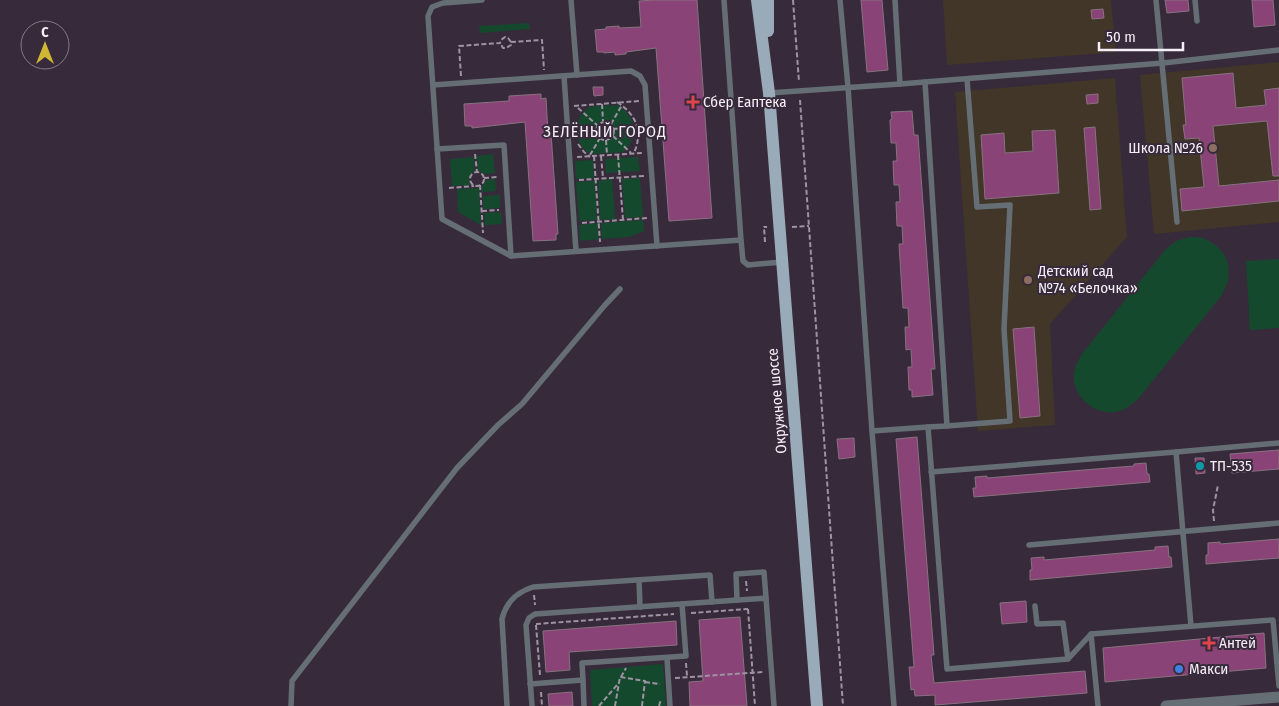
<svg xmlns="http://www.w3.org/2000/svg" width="1279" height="706" font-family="'Fira Sans Condensed',sans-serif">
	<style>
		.education { fill: #413627 }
		.green { fill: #15492e; fill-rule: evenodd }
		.building { fill: #8a4376; stroke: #87727f }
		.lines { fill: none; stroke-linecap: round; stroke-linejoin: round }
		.path { stroke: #9d93a1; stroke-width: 2; stroke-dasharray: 5 2.5; stroke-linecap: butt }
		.service { stroke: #666e75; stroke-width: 5.5 }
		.minor { stroke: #666e75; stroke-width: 11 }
		.primary { stroke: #99abb8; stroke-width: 12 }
		.health-dot { fill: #e0444e; stroke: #372b3b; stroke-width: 2 }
		.education-dot { fill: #8d6e63; stroke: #372b3b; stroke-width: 2 }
		.culture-dot { fill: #0f9aa8; stroke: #372b3b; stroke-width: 2 }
		.shop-dot { fill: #3f7fe0; stroke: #372b3b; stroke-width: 2 }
		.labels { text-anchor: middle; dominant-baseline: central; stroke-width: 4; stroke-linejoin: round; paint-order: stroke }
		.poi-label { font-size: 15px; fill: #f6eef9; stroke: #372b3b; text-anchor: start }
		.street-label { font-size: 15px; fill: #f6eef9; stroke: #372b3b }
		.neighbourhood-label { font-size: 16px; letter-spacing: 1px; fill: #f6eef9; stroke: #372b3b }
	</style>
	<rect width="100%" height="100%" fill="#372b3b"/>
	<g class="education">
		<path d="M943 0H1111L1116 52 947 65Z"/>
		<path d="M1279 62V222L1154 234 1140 75Z"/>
		<path d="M1115 78 1127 237 1050 324 1055 425 978 431 955 92Z"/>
	</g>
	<g class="green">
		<path d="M529 23 530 29 480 33 479 26Z"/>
		<path d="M618 105C636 116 639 137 624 152L590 154C577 146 573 129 581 115 583 113 586 108 590 107 597 105 610 106 618 105ZM604 120 612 123 616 130 613 138 606 141 598 139 595 132 597 124Z"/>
		<path d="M493 154 495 173 484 174 478 170 477 156Z"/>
		<path d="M474 157 475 171C469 174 467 179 471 185L452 186 450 159Z"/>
		<path d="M638 157 640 171 606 173 605 159Z"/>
		<path d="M593 160 594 178 576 179 575 161Z"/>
		<path d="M640 178 643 217 625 218 622 179Z"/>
		<path d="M495 179 496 191 482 192V186L486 182V180Z"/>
		<path d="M612 179 615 219 600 220 598 181Z"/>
		<path d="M595 181 597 220 579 221 576 182Z"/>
		<path d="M479 188 481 224V225L458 212 457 189Z"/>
		<path d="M500 195V208L483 209V196Z"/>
		<path d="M501 212 502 224 485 225 484 213Z"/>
		<path d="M643 220 644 231 629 237 602 239 601 223Z"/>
		<path d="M598 223 599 239 580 241 579 225Z"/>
		<path d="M1190 237C1195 237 1201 237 1205 239 1222 246 1232 262 1228 280 1227 285 1224 290 1222 295L1138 399C1131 405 1124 411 1114 412 1095 414 1076 399 1074 380 1073 370 1077 362 1082 354L1165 250 1176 241Z"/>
		<path d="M1279 259V328L1250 330 1246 261Z"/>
		<path d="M663 664 666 706H592L590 670Z"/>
	</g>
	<g class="building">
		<path d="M654 0H697L712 218 669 221 656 48 626 52V54L615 55V52L604 53 603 52H597L595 30 606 29V27L619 26V28L641 27 639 1Z"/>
		<path d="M861 0H882L888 70 867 72Z"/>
		<path d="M1165 0H1188L1189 11 1167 13Z"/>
		<path d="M1252 0H1273L1275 25 1254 27Z"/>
		<path d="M1103 9 1104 18 1092 19 1091 10Z"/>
		<path d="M1233 73 1236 108 1266 105 1264 90 1279 88V176H1273L1267 121 1213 126 1219 186 1279 180V201L1182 211 1180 189 1204 187 1199 138 1185 139 1183 125H1186L1182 78Z"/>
		<path d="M593 87H603V95L594 96Z"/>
		<path d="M541 94V99L546 98 548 133H551L558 234H556V240L533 241 525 122 472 128V126H465L464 104 509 101V96Z"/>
		<path d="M1098 94V103L1087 104 1086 95Z"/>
		<path d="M912 111 914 135H918L935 369H931L933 395 912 397V390H909L908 367H912L911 349 906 350 905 327H909L908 308H903L899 244H903L902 226H897L896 202H900L899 185H894L893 161H897L896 143H891L890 120 892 119 891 112Z"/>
		<path d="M1095 127 1101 209 1090 210 1084 128Z"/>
		<path d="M1055 130 1059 193 985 199 981 135 1004 133 1005 153 1033 151 1032 131Z"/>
		<path d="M1034 327 1040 416 1020 418 1013 329Z"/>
		<path d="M917 437 934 655H931L934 683 1085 671 1087 693 935 705V695L915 696 914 689 911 690 909 667H914L896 439Z"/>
		<path d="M854 438 855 457 839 459 837 439Z"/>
		<path d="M1279 450V469L1232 473 1230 454Z"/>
		<path d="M1195 458H1204L1205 473 1196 474Z"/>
		<path d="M1146 463 1147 474H1149L1150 482 974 497 973 488H976L975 477 987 476V478L1108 468 1134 466V464Z"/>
		<path d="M1279 539V558L1206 564V555H1208V543L1220 542V544Z"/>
		<path d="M1168 546 1169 557H1171L1172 567 1030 580V570H1032L1031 558 1044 557V560L1155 550V547Z"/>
		<path d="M1026 601 1027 622 1002 624 1000 603Z"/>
		<path d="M740 617 747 706H690L689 682 703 681 699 620Z"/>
		<path d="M676 621 677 645 569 652 570 670 546 672 543 631Z"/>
		<path d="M1264 633 1266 668 1105 682 1103 648Z"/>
		<path d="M572 692 573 706H549L548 694Z"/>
	</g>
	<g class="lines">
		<g class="path">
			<path d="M793 0 799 82"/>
			<path d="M511 42 542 40 544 70"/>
			<path d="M461 76 459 46 500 43 501 40 505 37 508 38 511 42V45L506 48H503L500 43"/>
			<path d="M800 100 843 706"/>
			<path d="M617 102C637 115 643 132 634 153"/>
			<path d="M602 104 603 121"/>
			<path d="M574 106 639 101"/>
			<path d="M578 108 598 126"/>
			<circle cx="605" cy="131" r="9"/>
			<path d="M611 124 622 105"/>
			<path d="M614 129 636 127"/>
			<path d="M576 134 596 131"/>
			<path d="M613 136 631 153"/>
			<path d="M606 140 607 155"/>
			<path d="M578 144 584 152 590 157"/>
			<path d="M475 154 477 172"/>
			<path d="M590 155 600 138"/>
			<path d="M618 155 623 220"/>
			<path d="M594 156 600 242"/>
			<path d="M601 156 603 178"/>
			<path d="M577 157 642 153"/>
			<circle cx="477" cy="179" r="7"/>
			<path d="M484 178 498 177"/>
			<path d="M579 180 644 176"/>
			<path d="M480 185 483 233"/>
			<path d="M449 188 474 186"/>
			<path d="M482 211 499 210"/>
			<path d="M582 223 647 218"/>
			<path d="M792 227 809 226"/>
			<path d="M765 242 764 227H767"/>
			<path d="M1214 521 1213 510 1218 485"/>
			<path d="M746 581 747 591"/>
			<path d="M534 595 535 605"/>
			<path d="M748 609 755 706"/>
			<path d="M691 613 748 609"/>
			<path d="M536 624 674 614"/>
			<path d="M536 625 540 675"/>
			<path d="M686 663 687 676"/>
			<path d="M621 677 626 668"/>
			<path d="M675 678 763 672"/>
			<path d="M645 682 660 684"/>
			<path d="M541 692 542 706"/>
			<path d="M599 706 617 685"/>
			<path d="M615 706 620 677 645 681 642 706"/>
			<path d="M659 706 661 699"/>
		</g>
		<g class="service">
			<path d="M482 0 443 3 432 7 428 16 442 219 511 256 741 240"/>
			<path d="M571 0 577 75"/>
			<path d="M724 0 741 240 743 261 748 265 782 262"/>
			<path d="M840 0 848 87 872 431 928 427 947 669 1068 659 1091 634 1273 620 1279 686"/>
			<path d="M1156 0 1177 222"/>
			<path d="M1195 0 1197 21"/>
			<path d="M564 76 576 251"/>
			<path d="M925 82 947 426 928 427"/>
			<path d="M900 84 1163 63 1279 50"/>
			<path d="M433 85 631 71 640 76 645 85 657 246"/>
			<path d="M769 93 900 84 895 0"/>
			<path d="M437 149 504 145 511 256"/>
			<path d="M947 426 1010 421 1004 329 1010 205 977 207 967 79"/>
			<path d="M872 431 894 706"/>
			<path d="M1176 452 1279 443"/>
			<path d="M931 472 1176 452 1191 626"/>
			<path d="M1029 545 1279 523"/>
			<path d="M639 580 640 607"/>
			<path d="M737 600 736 574 764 572 766 598"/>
			<path d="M1035 606 1037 624 1063 623 1068 659"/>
			<path d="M1091 634 1098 706"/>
			<path d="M667 658 670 706"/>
			<path d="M583 680 582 663 686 656 682 604"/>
			<path d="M530 684 583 680 584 706"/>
			<path d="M291 706 292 681 457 468 498 425 522 404 605 305 620 289"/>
			<path d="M507 706 502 619C506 602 517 592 533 587L710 575 712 602"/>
			<path d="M532 706 526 625 529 618 535 614 766 598 774 706"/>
		</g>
		<path class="minor" d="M1166 706 1279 697"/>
		<g class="primary">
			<path d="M757 0 769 93 817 706"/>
			<path d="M768 0V31"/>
		</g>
	</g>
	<g class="health-dot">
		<path d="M690.5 94.5h5v5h5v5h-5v5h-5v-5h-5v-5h5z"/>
		<path d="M1206.5 635.5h5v5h5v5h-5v5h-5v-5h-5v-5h5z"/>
	</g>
	<g class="education-dot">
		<circle cx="1213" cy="148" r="5"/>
		<circle cx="1028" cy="280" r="5"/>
	</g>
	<circle class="culture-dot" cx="1200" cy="466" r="5"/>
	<circle class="shop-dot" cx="1179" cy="669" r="5"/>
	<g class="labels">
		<g class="poi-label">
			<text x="703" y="102">Сбер Еаптека</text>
			<text x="1203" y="148" text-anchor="end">Школа №26</text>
			<text x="1038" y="271">Детский сад<tspan x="1038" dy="17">№74 «Белочка»</tspan></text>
			<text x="1210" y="466">ТП-535</text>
			<text x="1219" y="643">Антей</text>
			<text x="1189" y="669">Макси</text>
		</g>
		<g class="street-label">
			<text transform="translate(777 401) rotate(-95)">Окружное шоссе</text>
		</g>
		<g class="neighbourhood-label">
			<text x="605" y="131">ЗЕЛЁНЫЙ ГОРОД</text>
		</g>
	</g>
	<g transform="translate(45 45)"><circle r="24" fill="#372b3b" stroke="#837987"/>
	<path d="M0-4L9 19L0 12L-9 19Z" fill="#d0b836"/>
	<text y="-8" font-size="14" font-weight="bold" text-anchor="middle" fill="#f6eef9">С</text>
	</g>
	<path d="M1099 42v8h84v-8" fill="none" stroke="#f6eef9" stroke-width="2.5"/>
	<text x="1106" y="42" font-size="15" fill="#f6eef9" stroke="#372b3b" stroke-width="4" paint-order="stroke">50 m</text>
</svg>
